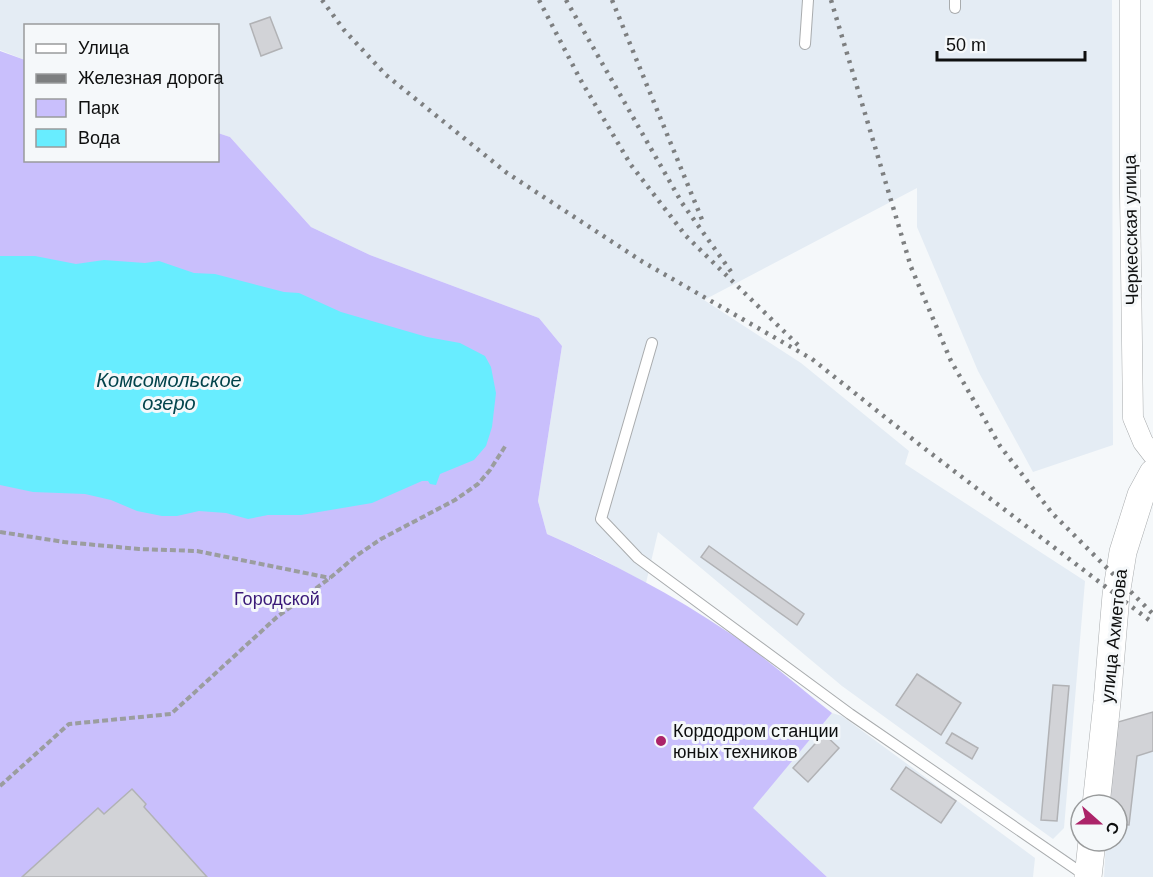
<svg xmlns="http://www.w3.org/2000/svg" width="1153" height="877" font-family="Helvetica,sans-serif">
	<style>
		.built { fill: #e4ecf4 }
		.green { fill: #c9bffc }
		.water { fill: #68edff }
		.building { fill: #d2d3d7; stroke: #b1b2b5; stroke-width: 1.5 }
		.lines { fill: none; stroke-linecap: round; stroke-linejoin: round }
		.lane-casing { stroke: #a9acae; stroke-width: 12 }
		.street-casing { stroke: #a9acae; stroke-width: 21 }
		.secondary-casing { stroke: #a9acae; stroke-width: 28 }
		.path { stroke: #9b9d9f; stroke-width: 4; stroke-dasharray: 6 3; stroke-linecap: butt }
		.lane { stroke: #fff; stroke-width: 10 }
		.street { stroke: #fff; stroke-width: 20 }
		.secondary { stroke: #fff; stroke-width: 27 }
		.rail { stroke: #7d7f80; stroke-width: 4.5; stroke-dasharray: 3 6; stroke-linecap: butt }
		.poi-dot { fill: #ac2469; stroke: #f5f8fa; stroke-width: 2 }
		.labels { text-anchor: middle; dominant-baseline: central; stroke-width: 6; stroke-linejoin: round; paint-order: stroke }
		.street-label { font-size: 18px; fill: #0e0f0f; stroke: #f5f8fa }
		.park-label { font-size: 18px; fill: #3a1978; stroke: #f5f8fa }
		.poi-label { font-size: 18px; fill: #0e0f0f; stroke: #f5f8fa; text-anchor: start }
		.water-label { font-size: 20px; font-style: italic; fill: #02434b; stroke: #f5f8fa }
	</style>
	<rect width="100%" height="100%" fill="#f5f8fa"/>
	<g class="built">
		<path d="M0 0H1112L1113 445 1033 472 978 371 917 227V188L704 300 801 363 909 451 905 464 1085 581 1064 828 1053 839 842 686 658 532 646 583 596 556 547 534 538 501 562 346 539 318 370 255 311 227 230 137 218 133V26H26L25 60 0 50Z"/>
		<path d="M1153 712V877H1104L1106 841H1117L1118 722Z"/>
		<path d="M832 713 842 716 1035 858 1033 877H827L752 808Z"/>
	</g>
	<path class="green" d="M0 51 25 60 26 160H218V133L230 137 311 227 370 255 539 318 562 346 538 501 547 534C611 562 673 595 731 634 766 658 799 687 832 713L753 808 827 877H0Z"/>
	<path class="water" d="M0 256H35L76 264 104 260 145 263 159 261 194 273 215 274 284 292 299 293 341 312 427 337 460 343 485 356 491 367 496 393 492 427 486 446 474 460 440 474 436 485 430 484 428 481H422L372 503 301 515H268L248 519 226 513 199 511 177 516H162L137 511 111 500 85 494 33 492 0 485Z"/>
	<g class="building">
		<path d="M270 17 282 48 261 56 250 24Z"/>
		<path d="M709 546 804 614 797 625 701 557Z"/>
		<path d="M917 674 961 703 941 735 896 705Z"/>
		<path d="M1053 685 1069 686 1057 821 1041 820Z"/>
		<path d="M1153 712V751L1137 756 1129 825 1117 824V805H1109L1118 722Z"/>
		<path d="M952 733 978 748 972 759 946 743Z"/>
		<path d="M824 734 839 748 808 782 793 768Z"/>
		<path d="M906 767 956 801 941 823 891 789Z"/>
		<path d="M132 789 146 804 144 807 207 877H22L98 808 104 814Z"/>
	</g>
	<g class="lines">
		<defs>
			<g id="lane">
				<path d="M955 0V8"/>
				<path d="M805 44 808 0"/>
				<path d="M652 343 601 519 638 558 850 714 1086 876"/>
			</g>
			<path id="street" d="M1130 0V193L1133 418 1143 442 1153 455"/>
			<g id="secondary">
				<path d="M1096 805 1107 702 1116 595 1123 552 1141 495 1153 473"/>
				<path d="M1088 877 1092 841"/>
			</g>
		</defs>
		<use href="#lane" class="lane-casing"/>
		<use href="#street" class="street-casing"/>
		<use href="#secondary" class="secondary-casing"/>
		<g class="path">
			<path d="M0 532 64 542 139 549 197 551 330 578"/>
			<path d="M0 786 69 724 171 714 277 617 330 578 356 556 381 539 455 500 478 484 490 470 506 445"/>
		</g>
		<use href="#lane" class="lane"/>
		<use href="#street" class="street"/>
		<use href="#secondary" class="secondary"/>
		<g class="rail">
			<path d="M322 0 344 30 386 75 507 173 643 262 812 359 920 445 1153 623"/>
			<path d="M539 0 580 79 631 165 686 236 798 345"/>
			<path d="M566 0 682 203 732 273"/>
			<path d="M612 0 703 222"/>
			<path d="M831 0 911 267 951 361 1000 446 1052 513 1153 614"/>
		</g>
	</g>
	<circle class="poi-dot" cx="661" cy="741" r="6"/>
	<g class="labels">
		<g class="street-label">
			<text transform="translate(1131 230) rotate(-91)">Черкесская улица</text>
			<text transform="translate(1114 636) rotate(-84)">улица Ахметова</text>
		</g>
		<g class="park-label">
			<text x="277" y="599">Городской</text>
		</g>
		<g class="poi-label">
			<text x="673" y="731">Кордодром станции<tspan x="673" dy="21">юных техников</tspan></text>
		</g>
		<g class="water-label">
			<text x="169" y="380">Комсомольское<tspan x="169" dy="23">озеро</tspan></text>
		</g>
	</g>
	<rect x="24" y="24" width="195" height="138" fill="#f5f8fa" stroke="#999b9c" stroke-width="1.5"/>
	<rect x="36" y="44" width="30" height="9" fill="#ffffff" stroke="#999b9c" stroke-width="1.5"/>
	<text x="78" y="54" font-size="18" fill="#0e0f0f">Улица</text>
	<rect x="36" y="74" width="30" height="9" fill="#7d7f80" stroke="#999b9c" stroke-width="1.5"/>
	<text x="78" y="84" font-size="18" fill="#0e0f0f">Железная дорога</text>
	<rect x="36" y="99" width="30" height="18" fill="#c9bffc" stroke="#999b9c" stroke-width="1.5"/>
	<text x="78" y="114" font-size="18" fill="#0e0f0f">Парк</text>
	<rect x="36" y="129" width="30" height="18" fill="#68edff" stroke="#999b9c" stroke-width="1.5"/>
	<text x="78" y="144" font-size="18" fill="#0e0f0f">Вода</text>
	<g transform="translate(1099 823) rotate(111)"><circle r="28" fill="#f5f8fa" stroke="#999b9c" stroke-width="1.5"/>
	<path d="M0-4.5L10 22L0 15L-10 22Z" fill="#ac2469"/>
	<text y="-9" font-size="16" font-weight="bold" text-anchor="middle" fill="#0e0f0f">С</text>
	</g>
	<path d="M937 51v9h148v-9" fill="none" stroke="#0e0f0f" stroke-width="3"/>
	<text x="946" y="51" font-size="18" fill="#0e0f0f" stroke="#f5f8fa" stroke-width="4.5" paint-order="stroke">50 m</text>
</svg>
